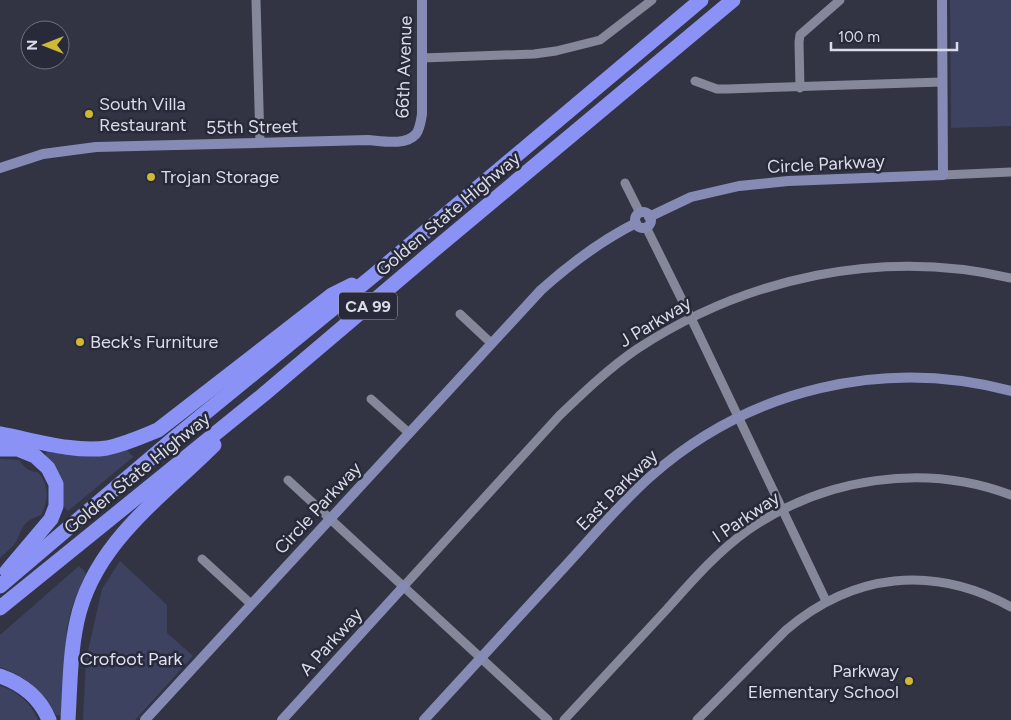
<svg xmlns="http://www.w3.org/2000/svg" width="1011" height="720" font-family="Figtree,sans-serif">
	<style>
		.green { fill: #3e4261 }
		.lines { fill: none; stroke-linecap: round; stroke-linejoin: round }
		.street { stroke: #85889a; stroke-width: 9 }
		.secondary { stroke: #868bb5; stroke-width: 10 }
		.highway { stroke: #8a93f5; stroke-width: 15 }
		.poi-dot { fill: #d0b736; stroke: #282a39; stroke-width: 2 }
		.labels { text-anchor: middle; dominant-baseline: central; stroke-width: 5; stroke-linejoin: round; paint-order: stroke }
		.shield { fill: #282a39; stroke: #a5a7b3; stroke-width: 1 }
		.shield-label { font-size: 16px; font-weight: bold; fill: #dadce7 }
		.street-label { font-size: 18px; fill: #dadce7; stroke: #282a39 }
		.poi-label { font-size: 18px; fill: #dadce7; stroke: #282a39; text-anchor: start }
		.park-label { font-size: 18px; fill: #dfe2f3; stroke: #282a39 }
	</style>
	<rect width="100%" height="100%" fill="#323444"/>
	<g class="green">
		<path d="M950 0H1011V126L951 128Z"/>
		<path d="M48 450H127L133 457 68 511 62 504 44 457Z"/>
		<path d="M0 459 19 460C24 467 29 472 38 472 49 485 49 500 41 515 24 521 24 524 17 540 14 546 5 553 0 558Z"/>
		<path d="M120 561 167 605V633L193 656 135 720H83L86 660 102 589Z"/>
		<path d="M79 566 86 573 71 609 67 628 61 715H56C41 690 28 677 0 667V635Z"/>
		<path d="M0 686C17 691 31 703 38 720H0Z"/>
	</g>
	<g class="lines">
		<g class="street">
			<path d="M256 0 260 143"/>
			<path d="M422 58 534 54 556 51 600 40 652 0"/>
			<path d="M695 81 717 89H727L942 82"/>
			<path d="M800 88 799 42 800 35 840 0"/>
			<path d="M943 175 1011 172"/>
			<path d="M625 183 640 213"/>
			<path d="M646 227 691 318 826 601"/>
			<path d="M460 314 491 343"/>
			<path d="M371 399 409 433"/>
			<path d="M288 480 548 720"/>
			<path d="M202 559 251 604"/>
			<path d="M404 586 559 416C584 392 609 368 637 349 747 277 882 248 1011 278"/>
			<path d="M564 720C598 683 633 646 667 609 692 581 717 552 748 530 824 478 924 462 1011 495"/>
			<path d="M697 720 786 630C853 573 933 564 1011 607"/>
		</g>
		<g class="secondary">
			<path d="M0 168 43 154 96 147 368 140C382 141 406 146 416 134 420 129 421 120 422 114V0"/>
			<circle cx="643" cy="220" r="8"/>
			<path d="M649 217 691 197 739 186 788 181 943 175 942 0"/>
			<path d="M145 720 541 290C570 264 600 241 636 223"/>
			<path d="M282 720 404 586"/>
			<path d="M424 720C468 672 513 623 557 575 588 542 617 506 651 476 749 389 884 357 1011 391"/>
		</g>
		<g class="highway">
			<path d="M0 434C33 440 74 453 107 448 126 444 141 437 158 430L332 295 352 285"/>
			<path d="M0 449H18L35 456 48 468 56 484V506L51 519 7 571"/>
			<path d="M0 586 172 440 374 275 701 0"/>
			<path d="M0 608 263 395 428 255 733 0"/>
			<path d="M0 676C23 684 40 697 49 720"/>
			<path d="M68 720C70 687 70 653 77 621 94 543 161 498 214 445"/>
		</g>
	</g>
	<g class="poi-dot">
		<circle cx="89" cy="114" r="5"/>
		<circle cx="151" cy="177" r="5"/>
		<circle cx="80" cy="342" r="5"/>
		<circle cx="909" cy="681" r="5"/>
	</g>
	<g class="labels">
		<rect class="shield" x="339" y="292.5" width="58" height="27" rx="4"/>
		<g class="shield-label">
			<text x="368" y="306">CA 99</text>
		</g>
		<g class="street-label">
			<text transform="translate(404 67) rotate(-88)">66th Avenue</text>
			<text transform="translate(252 127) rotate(-1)">55th Street</text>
			<text transform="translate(826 164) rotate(-3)">Circle Parkway</text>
			<text transform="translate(448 214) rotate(-40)">Golden State Highway</text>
			<text transform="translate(655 322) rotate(-31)">J Parkway</text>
			<text transform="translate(137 473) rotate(-39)">Golden State Highway</text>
			<text transform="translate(617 490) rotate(-45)">East Parkway</text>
			<text transform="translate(318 508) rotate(-47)">Circle Parkway</text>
			<text transform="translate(746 517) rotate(-34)">I Parkway</text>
			<text transform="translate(331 642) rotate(-48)">A Parkway</text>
		</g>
		<g class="poi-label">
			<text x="99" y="104">South Villa<tspan x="99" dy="21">Restaurant</tspan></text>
			<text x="161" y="177">Trojan Storage</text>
			<text x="90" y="342">Beck's Furniture</text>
			<text x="899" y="671" text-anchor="end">Parkway<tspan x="899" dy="21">Elementary School</tspan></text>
		</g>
		<g class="park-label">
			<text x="131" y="659">Crofoot Park</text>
		</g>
	</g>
	<g transform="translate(45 45) rotate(270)"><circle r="24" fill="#282a39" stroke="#6f717f"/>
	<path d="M0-4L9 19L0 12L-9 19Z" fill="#d0b736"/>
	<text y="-8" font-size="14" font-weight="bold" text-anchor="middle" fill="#dadce7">N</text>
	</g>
	<path d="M831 42v8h126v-8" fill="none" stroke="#dadce7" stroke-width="2.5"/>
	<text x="838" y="42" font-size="15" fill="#dadce7" stroke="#282a39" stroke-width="4" paint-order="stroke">100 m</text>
</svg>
